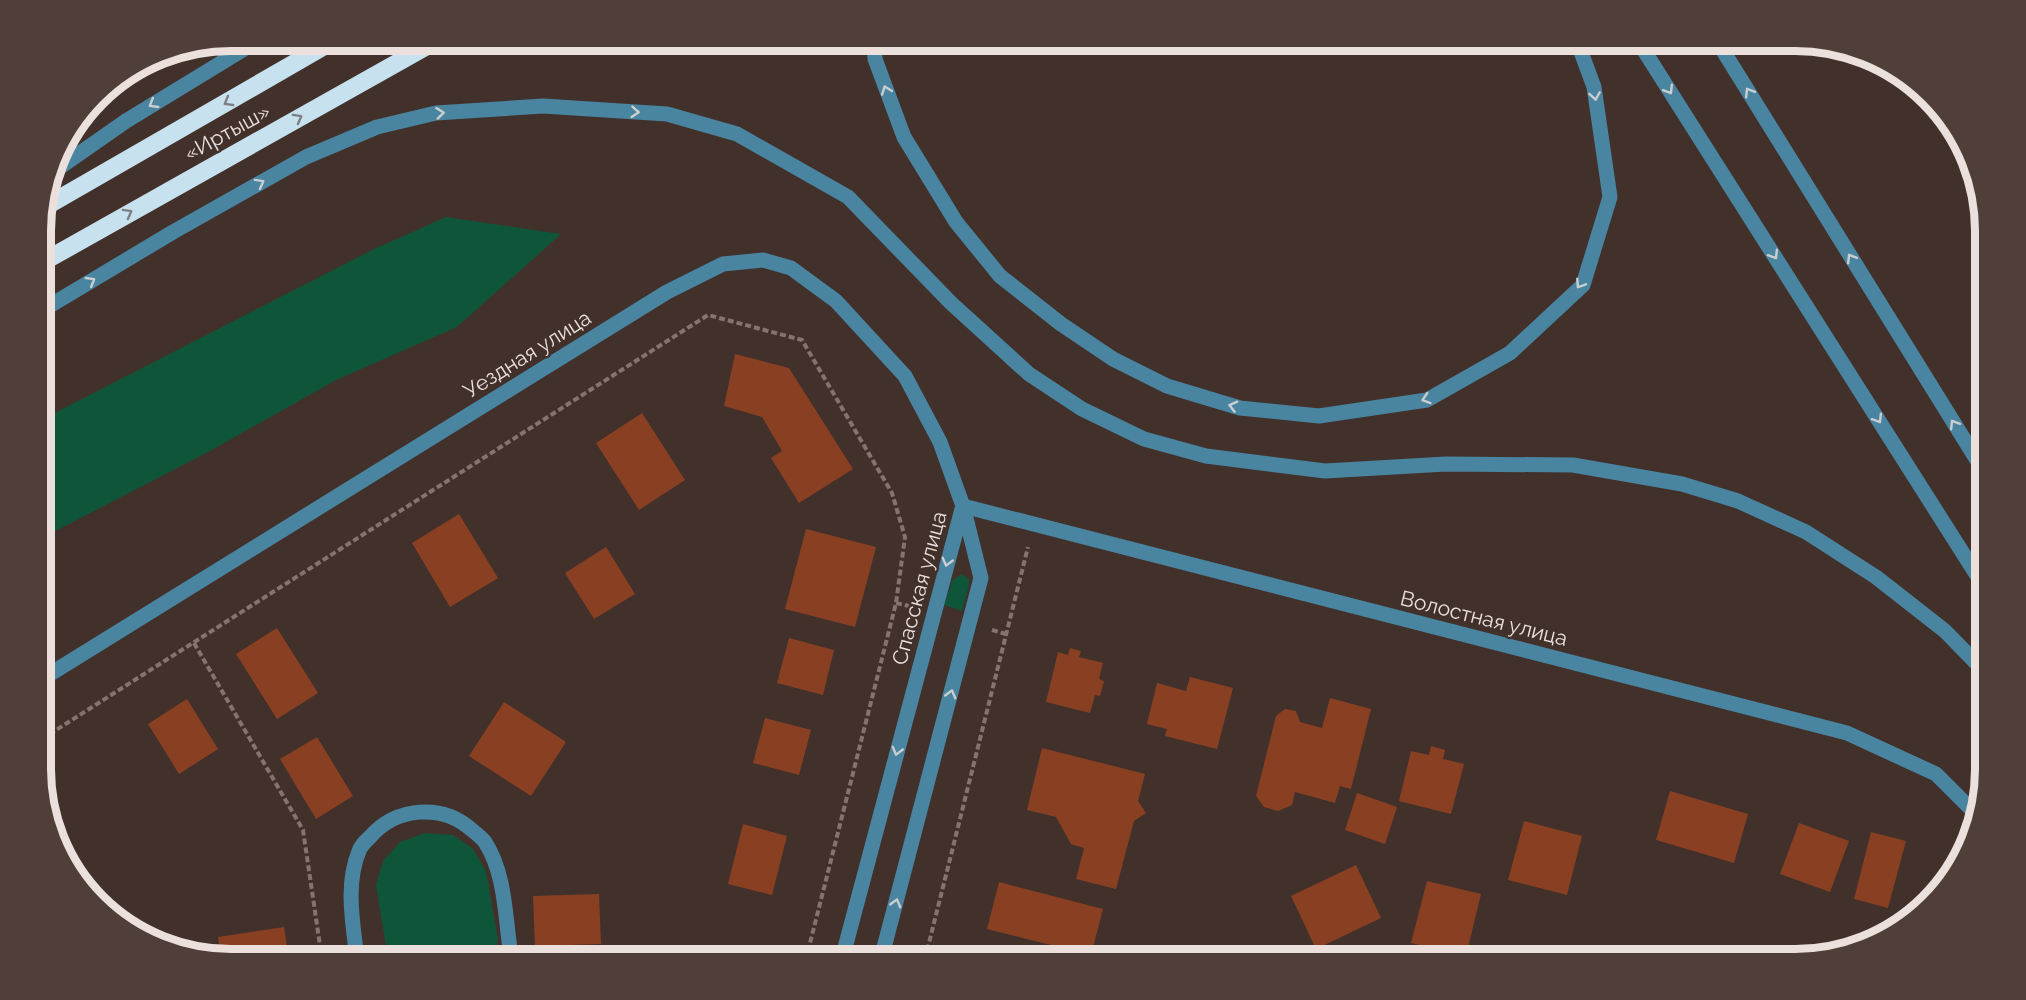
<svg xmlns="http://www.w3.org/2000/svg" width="2026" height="1000" font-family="Raleway,sans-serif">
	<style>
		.green { fill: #0f553a }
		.building { fill: #893f22 }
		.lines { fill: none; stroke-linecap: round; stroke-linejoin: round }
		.path { stroke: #83746f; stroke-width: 4; stroke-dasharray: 6 3; stroke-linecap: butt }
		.minor { stroke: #4984a1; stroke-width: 15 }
		.highway { stroke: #c7e1ef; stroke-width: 18 }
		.oneway { stroke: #cbcecf }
		.oneway2 { stroke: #7e8083 }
		.labels { text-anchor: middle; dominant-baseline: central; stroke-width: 5; stroke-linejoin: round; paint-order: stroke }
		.street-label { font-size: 21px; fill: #ebe0db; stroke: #42312b }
		.rim { fill: none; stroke: #ebe0db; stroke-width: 8 }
	</style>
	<rect width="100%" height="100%" fill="#42312b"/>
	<g class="green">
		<path d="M446 217 561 234 457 327 336 380 210 451 42 538 41 420 374 249Z"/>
		<path d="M961 574 969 579V585L962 611 944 605 952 581Z"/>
		<path d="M425 833 453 835 473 849 486 871 498 940 493 959H388L376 885 383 861 400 842Z"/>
	</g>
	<g class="building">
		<path d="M735 354 789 368 853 469 799 503 771 458 782 451 762 417 724 406Z"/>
		<path d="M642 413 685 480 639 510 596 443Z"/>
		<path d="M459 514 498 578 450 607 412 543Z"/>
		<path d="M806 529 876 547 855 627 785 609Z"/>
		<path d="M606 547 635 594 594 619 565 573Z"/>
		<path d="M277 628 318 693 277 719 236 654Z"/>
		<path d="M789 638 834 650 823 695 777 683Z"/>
		<path d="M1070 648 1081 651 1079 657 1103 663 1099 679 1104 681 1100 696 1095 695 1090 713 1046 702 1058 652 1068 655Z"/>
		<path d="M1190 677 1233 688 1217 749 1165 736 1167 729 1147 724 1157 683 1186 691Z"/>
		<path d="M1330 698 1371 709 1351 789 1340 786 1335 803 1295 792 1292 805 1278 811 1264 807 1256 796 1276 716 1285 709 1296 711 1300 722 1322 728Z"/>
		<path d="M187 699 218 749 179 774 148 724Z"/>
		<path d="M504 702 566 742 531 796 469 756Z"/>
		<path d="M765 718 811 730 799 775 753 763Z"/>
		<path d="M317 737 353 796 316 819 280 759Z"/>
		<path d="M1431 746 1445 750 1443 759 1464 764 1451 814 1399 801 1411 751 1429 755Z"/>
		<path d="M1042 748 1145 774 1138 801 1146 813 1134 821 1116 889 1076 879 1084 848 1071 844 1056 817 1027 810Z"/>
		<path d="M1670 791 1748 814 1734 863 1656 840Z"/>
		<path d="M1357 793 1397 807 1385 844 1345 830Z"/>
		<path d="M1524 821 1582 836 1567 895 1508 880Z"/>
		<path d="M1799 823 1849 841 1830 892 1780 874Z"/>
		<path d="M743 824 787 836 772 895 728 884Z"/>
		<path d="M1871 832 1906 841 1888 908 1854 899Z"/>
		<path d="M1356 865 1381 918 1316 949 1291 896Z"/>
		<path d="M1427 881 1481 894 1466 956 1411 943Z"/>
		<path d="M999 882 1103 909 1091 955 987 929Z"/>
		<path d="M599 894 601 944 535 946 533 896Z"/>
		<path d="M284 927 289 959 231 960 221 957 218 937Z"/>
		<path d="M705 949 743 959H703Z"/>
	</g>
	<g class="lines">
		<g class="path">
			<path d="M896 603 913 607"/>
			<path d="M992 630 1006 634"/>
			<path d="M194 643 303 830 322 959"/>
			<path d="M42 739 708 315 802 340 892 493 905 537 896 603 806 959"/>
			<path d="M925 959 1028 547"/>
		</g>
		<g class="minor">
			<path d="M874 41 875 59 904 137 956 222 1000 276 1061 324 1113 359 1167 386 1240 408 1319 416 1427 400 1510 353 1583 285 1610 197 1594 87 1577 41"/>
			<path d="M1638 41 1985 588"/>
			<path d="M1717 41 1985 473"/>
			<path d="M53 172 126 121 257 41"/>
			<path d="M41 311 173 232 306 157 377 127 436 113 543 106 667 114 737 134 848 197 951 303 1029 374 1082 409 1144 439 1206 456 1325 471 1446 464 1573 465 1682 484 1738 501 1806 532 1876 577 1945 631 1985 672"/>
			<path d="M963 506 1847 733 1936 774 1975 813"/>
			<path d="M42 679 667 292 723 264 763 260 791 268 836 301 905 376 940 442 963 506 981 578 881 959"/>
			<path d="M357 959C353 923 345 885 359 851 361 845 366 841 370 837 396 807 442 803 472 830 477 834 482 838 485 842 505 873 505 914 510 949L507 959"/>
			<path d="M842 959 962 509"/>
		</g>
		<g class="highway">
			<path d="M43 208 333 41"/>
			<path d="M41 263 436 41"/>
		</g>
	</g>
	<defs><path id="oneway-chevron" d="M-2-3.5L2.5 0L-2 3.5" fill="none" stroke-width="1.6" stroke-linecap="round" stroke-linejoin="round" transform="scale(1.5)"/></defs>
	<g class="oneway">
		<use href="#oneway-chevron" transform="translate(886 90) rotate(-110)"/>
		<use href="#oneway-chevron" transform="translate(1669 90) rotate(58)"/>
		<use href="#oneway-chevron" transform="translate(1749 92) rotate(-122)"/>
		<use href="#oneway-chevron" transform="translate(1595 96) rotate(81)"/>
		<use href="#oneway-chevron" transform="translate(153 104) rotate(149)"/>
		<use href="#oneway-chevron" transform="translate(635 112) rotate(4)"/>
		<use href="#oneway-chevron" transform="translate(440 113) rotate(-7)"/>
		<use href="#oneway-chevron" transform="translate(260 183) rotate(-29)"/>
		<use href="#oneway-chevron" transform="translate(1774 255) rotate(58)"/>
		<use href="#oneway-chevron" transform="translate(1851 258) rotate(-122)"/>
		<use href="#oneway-chevron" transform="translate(91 281) rotate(-31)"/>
		<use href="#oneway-chevron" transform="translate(1580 284) rotate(123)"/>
		<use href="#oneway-chevron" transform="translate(1426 399) rotate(162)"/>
		<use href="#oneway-chevron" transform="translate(1233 406) rotate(-165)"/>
		<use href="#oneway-chevron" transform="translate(1878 419) rotate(58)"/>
		<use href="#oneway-chevron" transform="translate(1954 424) rotate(-122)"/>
		<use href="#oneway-chevron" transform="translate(947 562) rotate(105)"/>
		<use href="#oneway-chevron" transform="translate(951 694) rotate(-75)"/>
		<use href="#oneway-chevron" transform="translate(897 751) rotate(105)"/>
		<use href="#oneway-chevron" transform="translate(896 903) rotate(-75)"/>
	</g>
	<g class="oneway2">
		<use href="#oneway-chevron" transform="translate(228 102) rotate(150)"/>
		<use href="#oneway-chevron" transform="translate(298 118) rotate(-29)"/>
		<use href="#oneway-chevron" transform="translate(128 213) rotate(-29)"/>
	</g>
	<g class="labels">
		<g class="street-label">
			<text transform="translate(227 132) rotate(-29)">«Иртыш»</text>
			<text transform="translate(527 354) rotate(-32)">Уездная улица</text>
			<text transform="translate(919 588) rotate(-75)">Спасская улица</text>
			<text transform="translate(1484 618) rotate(14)">Волостная улица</text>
		</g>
	</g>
	<path d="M0 0H2026V1000H0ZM231 51H1795A180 180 0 0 1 1975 231V769A180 180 0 0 1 1795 949H231A180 180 0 0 1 51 769V231A180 180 0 0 1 231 51Z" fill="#503f39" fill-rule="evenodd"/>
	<path class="rim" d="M231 51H1795A180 180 0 0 1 1975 231V769A180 180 0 0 1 1795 949H231A180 180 0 0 1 51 769V231A180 180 0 0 1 231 51Z"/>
</svg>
